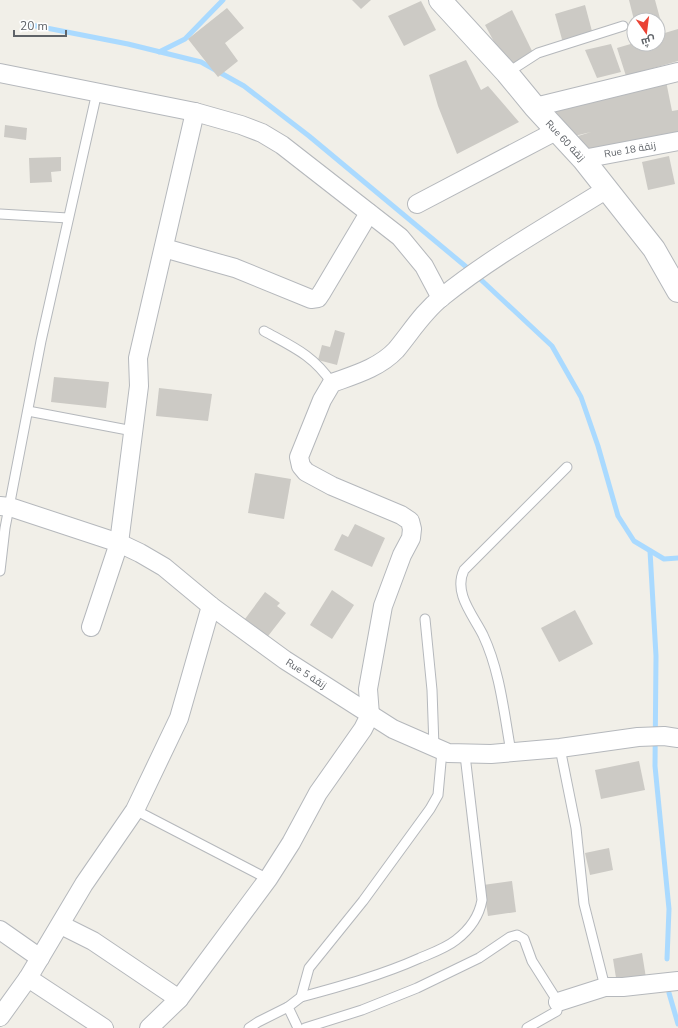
<svg xmlns="http://www.w3.org/2000/svg" width="678" height="1028" font-family="'Nunito Sans',Cairo,sans-serif">
	<style>
		.lines { fill: none; stroke-linecap: round; stroke-linejoin: round }
		.stream { stroke: #aadaff; stroke-width: 5 }
		.building { fill: #cccac5 }
		.service-casing { stroke: #b5b8bc; stroke-width: 11 }
		.minor-casing { stroke: #b5b8bc; stroke-width: 20 }
		.tertiary-casing { stroke: #b5b8bc; stroke-width: 24 }
		.service { stroke: #fff; stroke-width: 9 }
		.minor { stroke: #fff; stroke-width: 18 }
		.tertiary { stroke: #fff; stroke-width: 22 }
		.labels { text-anchor: middle; dominant-baseline: central; stroke-width: 4; stroke-linejoin: round; paint-order: stroke }
		.street-label { font-size: 10px; fill: #5f6368; stroke: #fff }
	</style>
	<rect width="100%" height="100%" fill="#f1efe8"/>
	<g class="lines">
		<g class="stream">
			<path d="M26 24 128 44 201 62 244 86 309 136 470 270"/>
			<path d="M159 52 185 39 223 0"/>
			<path d="M477 276 552 346 581 397 598 446 618 516 634 541 664 559 678 558"/>
			<path d="M650 551 656 656 655 766 669 909 667 959"/>
			<path d="M669 993 678 1024"/>
		</g>
	</g>
	<g class="building">
		<path d="M352 0H371L361 9Z"/>
		<path d="M629 0H655L661 22H658V20H634Z"/>
		<path d="M421 1 436 30 404 46 388 16Z"/>
		<path d="M585 5 593 35 563 43 555 14Z"/>
		<path d="M227 8 244 28 225 43 238 61 218 77 188 39Z"/>
		<path d="M512 10 533 53 507 66 485 25Z"/>
		<path d="M678 29V61L626 76 617 48 634 43 658 44V35Z"/>
		<path d="M611 44 621 72 597 78 585 50Z"/>
		<path d="M466 60 481 90 488 86 519 122 457 154 438 106 429 75Z"/>
		<path d="M666 81 672 111 678 110V137L590 151 578 136 591 132 566 138 550 112 591 103Z"/>
		<path d="M5 125 27 128 26 140 4 137Z"/>
		<path d="M669 156 675 184 648 190 642 162Z"/>
		<path d="M61 157V171L51 172 52 182 30 183 29 158Z"/>
		<path d="M335 330 345 333 337 365 318 360 322 345 330 347Z"/>
		<path d="M54 377 109 382 106 408 51 402Z"/>
		<path d="M159 388 212 394 208 421 156 416Z"/>
		<path d="M255 473 291 479 284 519 248 513Z"/>
		<path d="M355 524 385 538 372 567 334 550 342 534 348 537Z"/>
		<path d="M332 590 354 605 332 639 310 625Z"/>
		<path d="M265 592 280 603 277 606 286 613 265 640 242 623Z"/>
		<path d="M575 610 593 644 559 662 541 628Z"/>
		<path d="M639 761 645 790 601 799 595 770Z"/>
		<path d="M609 848 613 870 590 875 585 853Z"/>
		<path d="M512 881 516 912 488 916 483 885Z"/>
		<path d="M642 953 646 978 617 984 613 959Z"/>
	</g>
	<g class="lines">
		<defs>
			<g id="service">
				<path d="M507 73 538 53 623 26"/>
				<path d="M0 214 68 218"/>
				<path d="M264 331C293 347 313 355 332 383"/>
				<path d="M28 411 133 431"/>
				<path d="M0 571 5 528 41 341 97 92"/>
				<path d="M425 619 432 690 434 747"/>
				<path d="M560 748 576 828 584 904 605 987"/>
				<path d="M511 752C504 713 500 671 483 635 473 615 453 593 464 570L567 467"/>
				<path d="M135 810 268 879"/>
				<path d="M301 997C342 986 382 975 420 958 432 953 446 948 456 940 469 930 479 917 482 900L465 755"/>
				<path d="M249 1028 258 1022 288 1007"/>
				<path d="M298 1028 288 1007 301 997 309 968 363 901 430 809 438 795 442 751"/>
				<path d="M305 1028 362 1010 417 988 479 958 510 937 517 935 524 939 532 961 558 1002 557 1011 527 1028"/>
			</g>
			<g id="minor">
				<path d="M0 73 195 112 241 125 262 133 282 145 400 237 424 266 441 298"/>
				<path d="M535 107 678 72"/>
				<path d="M583 159 678 141"/>
				<path d="M417 204 556 131"/>
				<path d="M164 248 235 268 311 299 318 298 322 292 369 213"/>
				<path d="M0 506 10 507 119 543 140 553 164 567 211 606 285 660 393 729 448 753 491 754 560 748 638 737 664 736 678 738"/>
				<path d="M91 627 119 543 139 386 138 358 195 112"/>
				<path d="M61 925 93 941 179 999"/>
				<path d="M0 930 40 958"/>
				<path d="M28 978 104 1028"/>
				<path d="M558 1002 605 987H623L678 981"/>
				<path d="M0 1017 28 978 84 884 135 810 179 718 211 606"/>
				<path d="M149 1028 179 999 268 879 291 843 318 793 363 729 370 715 368 689 383 606 402 555 411 538 412 529 410 521 401 515 332 486 306 472 301 466 299 457 322 400 332 383C354 375 379 368 396 350 411 332 423 312 442 297 493 256 551 224 607 189"/>
			</g>
			<path id="tertiary" d="M440 0 507 73 535 107 583 159 654 249 678 291"/>
		</defs>
		<use href="#service" class="service-casing"/>
		<use href="#minor" class="minor-casing"/>
		<use href="#tertiary" class="tertiary-casing"/>
		<use href="#service" class="service"/>
		<use href="#minor" class="minor"/>
		<use href="#tertiary" class="tertiary"/>
	</g>
	<g class="labels">
		<g class="street-label">
			<text transform="translate(565 141) rotate(47)">Rue 60 زنقة</text>
			<text transform="translate(630 150) rotate(-10)">Rue 18 زنقة</text>
			<text transform="translate(306 674) rotate(33)">Rue 5 زنقة</text>
		</g>
	</g>
	<g transform="translate(646 32) rotate(166)"><circle r="19" fill="#ffffff" stroke="#bfc1c3"/>
	<path d="M0-3L7 15L0 10L-7 15Z" fill="#ea4335"/>
	<text y="-6" font-size="11" font-weight="bold" text-anchor="middle" fill="#5f6368">ش</text>
	</g>
	<path d="M14 30v6h52v-6" fill="none" stroke="#5f6368" stroke-width="2"/>
	<text x="20" y="30" font-size="12" fill="#5f6368" stroke="#ffffff" stroke-width="3" paint-order="stroke">20 m</text>
</svg>
